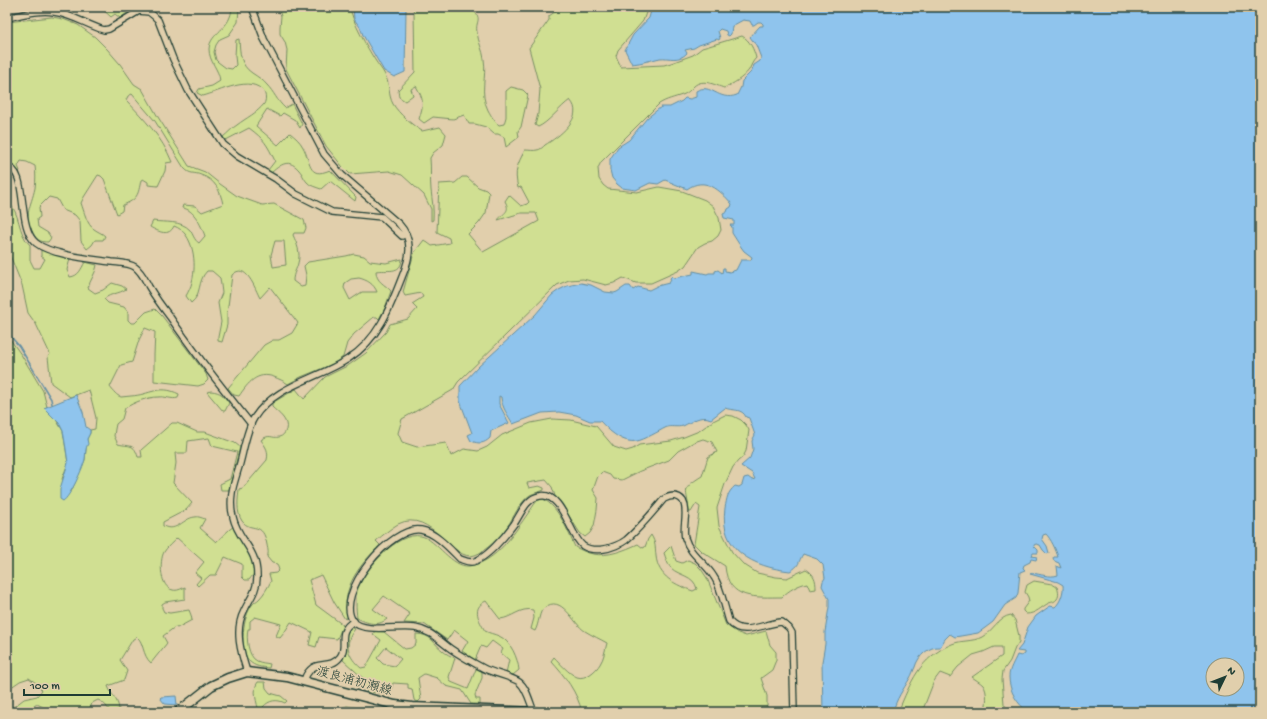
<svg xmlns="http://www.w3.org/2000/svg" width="1267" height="719" font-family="'Gochi Hand','Klee One',sans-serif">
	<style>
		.green { fill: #d0df92; stroke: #788e63; fill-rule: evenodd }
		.water { fill: #8fc4ed; stroke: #628ea3; fill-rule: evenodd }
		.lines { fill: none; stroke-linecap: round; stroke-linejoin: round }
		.stream { stroke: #628ea3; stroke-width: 1.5 }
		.minor-casing { stroke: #1f3d34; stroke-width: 8 }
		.secondary-casing { stroke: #1f3d34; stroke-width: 11 }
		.minor { stroke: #e1cfac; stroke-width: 5.5 }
		.secondary { stroke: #e1cfac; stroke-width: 8 }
		.labels { text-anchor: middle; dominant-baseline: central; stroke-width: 3.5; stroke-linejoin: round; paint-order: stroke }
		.street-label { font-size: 13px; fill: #1f3d34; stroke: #e1cfac }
	</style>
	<rect width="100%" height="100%" fill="#e1cfac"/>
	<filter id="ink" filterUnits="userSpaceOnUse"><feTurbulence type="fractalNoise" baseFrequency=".025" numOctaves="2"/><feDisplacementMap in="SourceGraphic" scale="8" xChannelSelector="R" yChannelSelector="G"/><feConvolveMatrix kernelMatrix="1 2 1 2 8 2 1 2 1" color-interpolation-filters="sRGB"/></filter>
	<g filter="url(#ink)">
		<g class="green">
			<path d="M100 7H134V8L120 18 115 14 111 17Z"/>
			<path d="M232 7H239L238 22 229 35 220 39 216 45 214 52 216 60 218 62 226 68 232 69 236 65 235 56 236 40 239 39C240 53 240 65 252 73 258 77 263 80 267 85 274 92 277 101 285 108L292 104 302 124 300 128 295 120 283 113 280 116 267 109 256 126 278 145 290 133C295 137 300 141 303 147 311 161 307 180 330 170L356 197 355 201 330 181 321 189C316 187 310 186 307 182 305 180 303 176 302 174 291 158 283 162 271 173L268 170 275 161C267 144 264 139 249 128L226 140 223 137C228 133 232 128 237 125 246 118 257 113 264 104 266 100 266 96 264 92 251 74 219 92 203 96L197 93 199 89 212 86 220 81C219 69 209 62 209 49 210 32 231 30 232 7Z"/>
			<path d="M278 7H350C351 19 368 49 375 60 378 65 382 69 385 75 390 84 388 95 393 104 399 114 412 125 422 131L440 127 446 134 443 145 433 153 430 158C431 169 430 179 431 190 432 200 434 209 433 220L431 221V209L424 195 402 175 389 171 350 174 342 166 326 146 286 69 287 50 285 42 280 34V27L281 16Z"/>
			<path d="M412 7H475L473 10C483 20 475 21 477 32 478 42 483 50 484 59 487 78 479 92 488 110 492 117 494 121 499 125L504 124 506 117V91L511 87 523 90 528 95 521 127 518 131 519 137 506 147 504 137 498 134H494L486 127 475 124H469L464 115 453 119 433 117 424 123 419 119C424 103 424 100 416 86L411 89 413 95 405 101 399 97 398 90 415 72 414 12Z"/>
			<path d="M562 7H648L643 21 618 50 616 56 621 67 664 65 671 63 693 55 702 48 709 46 742 36C750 40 754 50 756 58 752 62 751 66 749 70 743 78 733 84 724 88 715 85 703 78 694 86 690 90 688 93 682 95 674 98 667 99 659 104L601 162 598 168 599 179 603 185 608 189 637 192 659 187 682 191 705 200 713 206 719 218 721 230 718 236 712 241 705 243 698 247 685 266 678 271 651 283H636L623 278 614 283 606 285 583 279 569 280 557 285 458 382 453 390 402 419 398 433 402 442 417 447 446 443 451 456 464 449 478 451 487 447 502 435 531 423 552 419 571 420 596 426 614 447 626 451 633 449 639 445 671 441 684 437 699 431 713 421 725 415 733 416 741 420 746 425 749 430 746 451 743 457 738 461 733 467 725 484 717 508 719 526 732 552 743 564 757 573 776 577 787 578 806 569C814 574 816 579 816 589L810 590 807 583C798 585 789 590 782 597 756 597 728 601 725 566L701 551 694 544 700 507 696 504 691 512H689C688 490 679 490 702 476L708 457 717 452 712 442 703 439 694 442 678 451 669 460 640 471 622 480 613 479 610 475 602 472 598 476 593 490 598 498 597 510 594 526 590 533 585 537 580 533 569 516 556 499 552 487 546 480 527 483 529 488 539 486 544 488V490C540 492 534 493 530 495 519 503 514 517 507 527 501 536 485 552 475 555 453 564 432 507 398 524 391 528 383 535 376 541L380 545C361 564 340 587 348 617L345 619 334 602 321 575 309 580 316 605 343 625 337 639 319 637 316 647 309 645 312 632 291 622 284 633 280 638 276 636 281 624 255 617 250 621V629H248C246 638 248 657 257 661 261 663 266 663 270 664L269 668C261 667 255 667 249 661 239 649 243 616 252 605 254 602 257 601 259 599 264 594 268 587 271 581L269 574 276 573 279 570 277 564 272 563 267 557C269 553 268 550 267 545 263 520 251 533 242 521 236 512 238 499 239 489L243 488 267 460C269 451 266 447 261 440 270 433 272 439 279 437 283 436 285 433 286 430 289 420 278 413 272 407V403L296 389 304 399 325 377 349 365 366 353 386 332 390 324 408 319 417 309 412 304 423 297 421 293 405 296 403 292 414 253 424 240 432 246 450 243 449 238 437 232 439 184 455 183 462 177H467L478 187 486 190 489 193 486 213 479 223 468 234 483 252 539 221 536 213H521L498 220C504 212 511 212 505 201L509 195 521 206 527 204 529 202 521 187 518 188C514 171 517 165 525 150 529 150 534 151 537 150 540 150 543 147 545 145 558 137 586 117 570 100 560 107 548 123 538 127L535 125 538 114 540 89 529 48 549 20V16Z"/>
			<path d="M52 17 63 19 78 25 95 37 107 49 120 64 134 84 142 89 158 117 189 166 205 172 220 184 237 196 262 205 274 204 304 220 306 228 304 233H294L293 235C297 244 301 253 298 263 297 269 293 273 293 281L301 287 305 286 306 275 304 266 308 262 346 256 354 254 364 256 370 261 386 263 402 259C401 275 387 269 376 271 376 282 385 284 391 291L385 308 379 319 377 317H374L354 334 347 343 343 357 333 364 301 377 288 384C284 381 279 379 274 377 257 371 248 383 239 396L234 395 228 388 264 345 273 340H279L292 333 298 323 270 287 260 298C255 289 246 261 232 275L227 314V325L222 342 218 341V337L221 322 218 303 222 293 221 285 220 278 212 271H207C197 281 202 295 191 303L186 296C188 292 191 287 192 282 197 264 194 233 174 226 169 237 159 232 150 227L153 221C165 223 181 220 190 230 193 234 194 240 199 243L205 236C201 225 194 209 182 208L183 205 195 206 202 212 223 204C220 191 216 180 201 175 194 172 190 175 184 168L155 121 132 94 128 96 126 100C144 119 162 137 172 162L166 163 165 171 158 186 148 185V182L143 179 141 180C138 195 138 199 123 205L122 211 117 214 104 179 101 176 98 175 84 197 81 203C84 211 87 225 94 229 98 232 102 233 105 236L103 240H95L92 245 87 249 81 241 80 221 75 215 63 210 57 199 49 197 39 207 40 217 37 219 38 227 48 233 51 238 48 242C40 242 37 240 33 233 23 214 31 207 35 188 36 181 36 173 35 166L27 162 21 161 18 166 20 171 18 173 13 166 7 164V22ZM275 241H284L286 265 273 267 271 255ZM359 278C367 280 374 284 377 292H362L350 300 344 288 345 283 351 279Z"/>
			<path d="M7 201C21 212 17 233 30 245V260L34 268H40L45 259 41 256V250L70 259 67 270 70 277C79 276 81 269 85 262L97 265C96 273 90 280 88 288L95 293 103 290 112 283 122 286 126 289C119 294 111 293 104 299L108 303 124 307 128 312V320L131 323H135L146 312 155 309 162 316 206 374 208 380 204 384 198 386 154 381V355L155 332 145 328 139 340 132 362 121 365 110 387C113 391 117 396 121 397 124 397 128 396 131 396 150 395 159 384 179 394L178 398C172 400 165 396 159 397 147 397 135 402 125 408L122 419 116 424 115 429 114 436 118 444C130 447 134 443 138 457H142L141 450 172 423H177L197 432H205L235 443 240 447 229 490H221L220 484 230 479 237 452 212 446 209 438 188 441 187 453H175L176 463 173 483 192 503 186 510 163 522V526C177 533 183 518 195 517 198 516 202 518 205 519L200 528 216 542 230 529 233 527C239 538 258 562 253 575 252 577 250 578 249 580H245L242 577V564L225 557 216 575H210L198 586 196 584 201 578 195 573 204 562 177 538C173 542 167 547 164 552 159 561 160 588 173 590 177 591 181 589 185 587V599L165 602 162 604V608L164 612 170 613 189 610 191 615 192 620 177 628 175 627 163 636 167 643 151 663C142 655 144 642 137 637L133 639 120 660 127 671 124 680 108 686C111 695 118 699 119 709L112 712C106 708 106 703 98 700L92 703 89 712H46L43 707 37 704 25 712H9L11 709 24 699 37 696 42 690 36 683 29 678 20 681 7 690V335L22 356 43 391 47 407 44 408 55 418 63 431 68 463 62 479 71 492 85 460 87 439 90 433V430L95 429 96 418 89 390 70 397 51 383 48 357 50 354 36 324 28 313 22 285 7 248Z"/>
			<path d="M211 391C221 392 223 395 229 403L225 411H223L207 392Z"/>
			<path d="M543 499C559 507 568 532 575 547 581 550 587 553 593 554 608 557 625 550 638 544L643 548 645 547 648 539 651 535C656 543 655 548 656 556 658 577 676 585 693 591L697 589C694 575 679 576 671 568 667 564 666 558 664 553L671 546 676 561 682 563 688 560 695 563 701 569 707 578 726 625 738 633 746 636 766 631 770 645 776 652V660L772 670 761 678 767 696V712H582C577 692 565 676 551 661L554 657C560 663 568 673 577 677 585 680 596 671 600 664 604 658 605 650 607 643 600 639 593 636 585 631 573 624 562 593 544 608 539 611 539 624 535 631L531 629 534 618 533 610C520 607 512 618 500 619L486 601C471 608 479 620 485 631 489 633 494 634 499 636 511 641 518 659 519 670L513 675 506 673 509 660 501 653 503 649 492 641 486 648 481 646 475 660 462 651 468 641 454 630 447 640 424 624 404 623 410 614 384 596 373 609 387 619C378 627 367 623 357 618 356 610 355 595 358 588 366 569 397 531 421 536 436 539 452 568 469 566 497 562 514 533 529 512 532 508 534 504 538 500Z"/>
			<path d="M1034 581 1052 584 1057 587C1058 590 1060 595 1057 599 1055 602 1052 602 1049 603 1041 607 1036 614 1026 614L1023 611V609L1029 601 1028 597 1025 592 1027 585Z"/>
			<path d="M1011 615 1015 620 1019 636V642L1015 648 1010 661 1003 671 1002 679 1004 704 1009 712H984C987 706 988 691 983 685 980 682 976 680 972 677L1002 656V647H994L983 652 973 655 958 667 950 677 940 673 934 681 922 712H898C911 682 919 658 952 644 961 640 973 642 982 637 993 631 998 617 1011 615Z"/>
			<path d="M349 627 355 629C343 644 348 657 361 668L366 667 381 640 373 634 375 631 384 632 405 649 411 648 416 644V634C431 634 433 643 443 651 446 654 451 656 455 658L449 677 451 682 468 689 476 669 482 671V678L475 695 476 699H480V704H471L462 690 446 686 437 678 424 674 418 678 421 699 418 702 414 700 412 689 408 688V684L393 683 390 694 369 692 358 687 365 680 343 660C346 649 344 638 349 627ZM386 647 401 659 395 666 383 664 377 658Z"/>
			<path d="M258 682H265L266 688 270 693 281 696 287 701 285 703C277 699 269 700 263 707L265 712H259C257 703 252 689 258 682Z"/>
			<path d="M347 706 381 712H335L341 708Z"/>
		</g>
		<g class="water">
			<path d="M353 7H408L406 8 405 72 394 77 384 71 381 66 363 35 360 27 354 19Z"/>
			<path d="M652 7H1260V712H1029C1017 705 1009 690 1009 677 1009 669 1014 662 1017 655L1021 656 1024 654V652L1017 651 1022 645 1028 627 1036 616 1050 606 1055 607C1060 603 1064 592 1063 585L1058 582 1030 574 1032 573C1040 574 1050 578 1058 575L1057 566 1061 568 1059 563 1054 561 1053 559 1054 557H1058C1056 550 1051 539 1046 534L1043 535 1042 539 1047 546 1049 553 1047 554 1043 550 1040 545 1036 544 1034 545V546L1038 550V553H1033L1032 556 1037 557 1036 560 1031 559 1030 562 1024 565 1023 568 1025 570 1020 572 1018 593 1016 598 1005 605 993 622 985 628 978 633 955 637 950 634 945 639 940 647C929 646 918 656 915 667 913 671 912 675 910 678 903 690 896 699 893 712H823L822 662 825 644V632L829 607V599L822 586 823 581 825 578 823 565 817 559 803 554C798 562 800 566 790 571 753 567 719 550 725 508 727 498 727 493 735 486L739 487 742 485 744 478 748 477 752 480 755 479 752 473 741 466 750 458 753 449 752 441 755 435 749 418 746 417C742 408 732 411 725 408L711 419C700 414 692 422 683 426 677 428 670 425 665 428 659 431 644 440 637 441 623 444 609 431 600 421H590L576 415 559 412 542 413 513 424C508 415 502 408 501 397L499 396V404L509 423 491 431 490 438C484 444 479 444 471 441L468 435 472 433 460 401V386L478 367 535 315 552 295 559 290 567 286 581 283 591 285 605 292 614 293 617 292 626 286H630L633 290 638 287 649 290 657 286 669 283 671 280 670 278 672 276 674 278 693 274V271L707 274 709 273H715V271L718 270 722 273 723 268H725V271L730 272 736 270 741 260H751L752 257 744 251 739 244 732 233V227L730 225H734V220L724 218 723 214 727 212 728 209 731 207 732 204C720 190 705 176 687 189L665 180 658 184 650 183 636 190 622 188 617 184 612 178 610 170V159L618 147 629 140 647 118 661 107H670L682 101 685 98 690 99 696 97V91C711 82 718 102 737 95L741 87 742 81 751 72 754 65 760 61 761 58 756 45 750 37 760 26H763V24L761 22H758L754 25H752L750 21 743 20 732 26 731 34 729 36 727 35 726 31 720 29 718 31 720 38 719 40 717 39 699 45 694 48 685 50 687 53C679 62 669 57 660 58 651 60 642 63 632 64L625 50 633 35 649 18ZM1213 665H1237V689H1213Z"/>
			<path d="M76 395 83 412 86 427 90 430V433L87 439 88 444C85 449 86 453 85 459 83 468 70 497 63 501L60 499V489L68 463 66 449 63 431 59 423 44 408Z"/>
			<path d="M176 696 177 705 165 704 160 698 161 697Z"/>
		</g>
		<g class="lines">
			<path class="stream" d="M7 332 19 346 51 399 52 404"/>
			<defs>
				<g id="minor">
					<path d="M7 18C21 15 39 9 54 12 71 14 87 25 104 30L109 29 139 11 149 12 154 16 158 20 173 59 188 90 223 144 237 156 276 179 296 194 332 212 382 217 402 236 406 234"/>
					<path d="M7 167C29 170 16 227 36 243 51 255 92 259 112 262 120 263 129 263 135 267 142 272 145 280 149 287 155 297 163 308 170 317 195 354 223 389 251 424"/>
					<path d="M247 672C241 653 234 630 244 611 249 600 257 591 257 578 258 548 238 541 233 517 231 510 231 500 232 493 233 485 236 477 238 470 243 455 246 430 254 418 275 385 318 379 348 359 378 340 390 308 402 277 410 258 414 240 399 224L342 175 324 154 264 39 252 7"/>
					<path d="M304 681C305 677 307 673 310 670 317 661 331 669 340 657 349 646 335 632 354 621"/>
					<path d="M534 712C530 703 527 688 519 682 513 677 492 673 483 668 472 662 461 656 451 649 438 640 432 631 415 628 400 625 363 634 353 621 334 594 391 525 421 530 436 533 449 548 460 559 463 560 467 562 471 562 485 561 506 535 514 524 521 514 526 498 540 496 562 491 570 536 583 546 589 550 597 550 604 549 611 548 621 544 626 540 640 528 652 513 664 499 670 496 678 494 683 501 689 512 682 526 685 538 690 555 705 562 714 577 721 587 725 609 729 621 742 638 764 623 782 622L789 628 792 633 794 712"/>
				</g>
				<path id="secondary" d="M178 712 211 686 228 678 247 672 287 677 395 705 412 707 536 712"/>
			</defs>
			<use href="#minor" class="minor-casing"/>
			<use href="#secondary" class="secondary-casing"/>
			<use href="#minor" class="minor"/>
			<use href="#secondary" class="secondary"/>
		</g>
	</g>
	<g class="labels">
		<g class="street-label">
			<text transform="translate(354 682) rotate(15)">渡良浦初瀬線</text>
		</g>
	</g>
	<rect width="1267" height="719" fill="none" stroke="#e1cfac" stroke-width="24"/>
	<rect x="12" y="12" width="1243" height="695" fill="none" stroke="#1f3d34" stroke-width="1.5" filter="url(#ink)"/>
	<g transform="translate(1225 677) rotate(47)"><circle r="19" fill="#e1cfac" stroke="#93957c"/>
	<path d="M0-3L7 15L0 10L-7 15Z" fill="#1f3d34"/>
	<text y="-6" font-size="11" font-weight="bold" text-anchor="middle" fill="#1f3d34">N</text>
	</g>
	<path d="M24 689v6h86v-6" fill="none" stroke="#1f3d34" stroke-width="2"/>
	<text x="30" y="689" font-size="12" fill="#1f3d34" stroke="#e1cfac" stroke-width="3" paint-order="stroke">100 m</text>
</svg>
